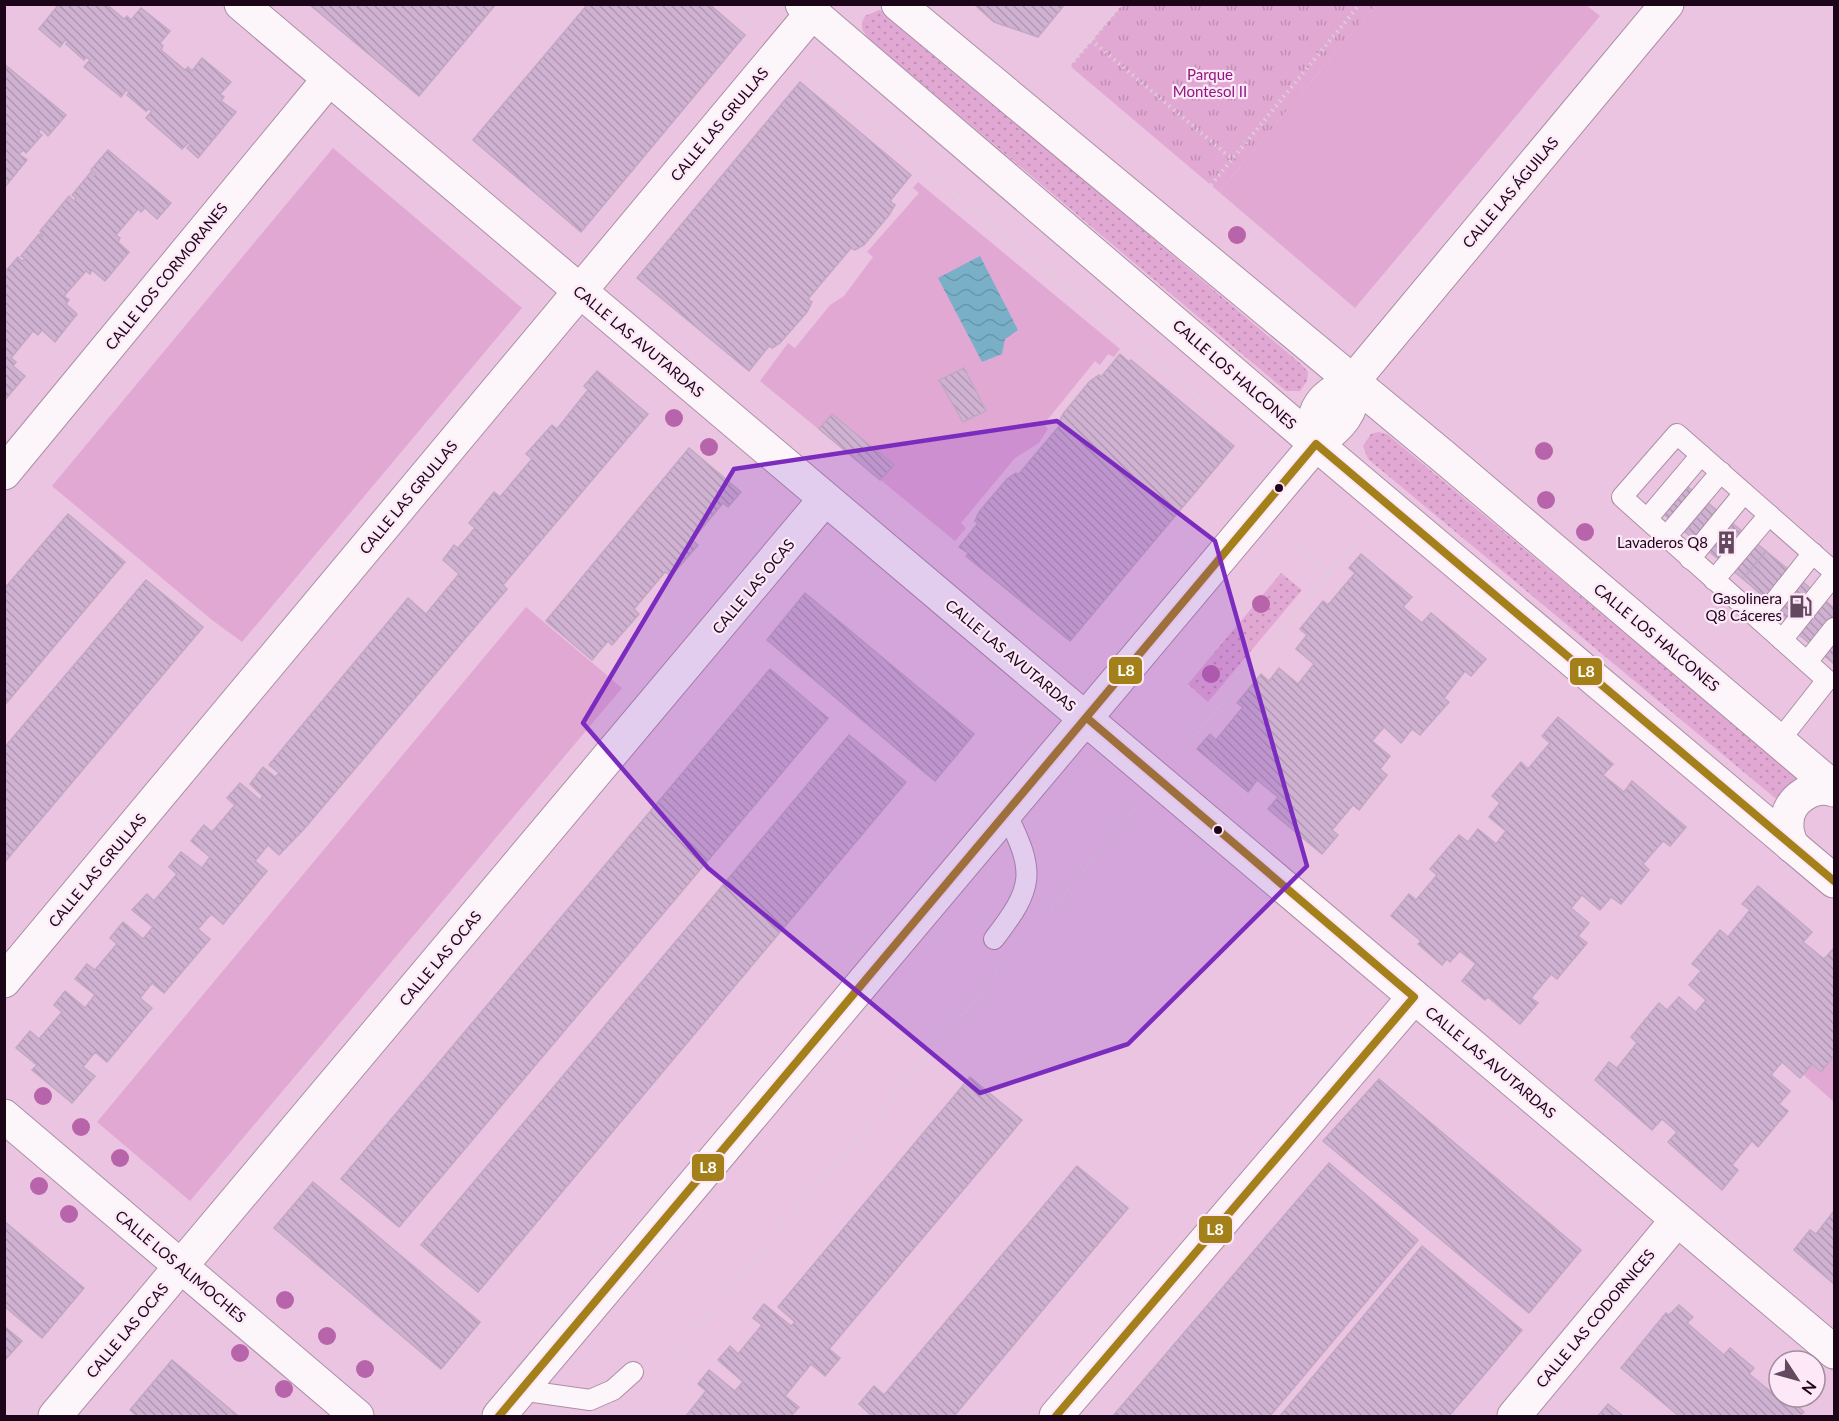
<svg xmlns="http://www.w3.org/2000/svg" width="1839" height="1421" font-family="Lato,sans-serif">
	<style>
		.grass { fill: #e2a8d4 }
		.park { fill: url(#park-tufts) }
		.garden { fill: url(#garden-dots) }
		.water { fill: url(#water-waves) }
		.building { fill: url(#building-back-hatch); stroke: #c2a8c2; stroke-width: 1.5 }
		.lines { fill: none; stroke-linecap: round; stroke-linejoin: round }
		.service-casing { stroke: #ac8fa6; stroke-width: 22 }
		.minor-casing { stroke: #ac8fa6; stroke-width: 35 }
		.tertiary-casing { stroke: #ac8fa6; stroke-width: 35 }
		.path { stroke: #dcd1da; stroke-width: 4; stroke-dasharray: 1.5 4.5; stroke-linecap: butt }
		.service { stroke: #fcf6fa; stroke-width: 20 }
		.minor { stroke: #fcf6fa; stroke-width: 33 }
		.tertiary { stroke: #fcf6fa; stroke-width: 33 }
		.bus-1-casing { stroke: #fde8f7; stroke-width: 12 }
		.bus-1 { stroke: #a4801b; stroke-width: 8 }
		.tree { fill: #b864ab }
		.marked { fill: #7b2cbf; fill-opacity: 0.2; stroke: #7b2cbf; stroke-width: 4.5; stroke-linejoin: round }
		.bus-dot { fill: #1c0518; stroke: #fde8f7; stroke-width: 2 }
		.labels { text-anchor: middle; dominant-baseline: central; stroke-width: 4.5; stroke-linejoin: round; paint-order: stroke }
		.park-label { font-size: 15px; fill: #8f167e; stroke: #fde8f7 }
		.street-label { font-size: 15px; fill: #1c0518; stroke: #fde8f7 }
		.poi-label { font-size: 15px; fill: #1c0518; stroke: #fde8f7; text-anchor: end }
		.line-badge { stroke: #fde8f7; stroke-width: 2 }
		.badge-label { font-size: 16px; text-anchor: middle; font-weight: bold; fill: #fff }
	</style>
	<defs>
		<pattern id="park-tufts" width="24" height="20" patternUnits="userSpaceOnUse" patternTransform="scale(1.5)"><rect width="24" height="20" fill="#e2a8d4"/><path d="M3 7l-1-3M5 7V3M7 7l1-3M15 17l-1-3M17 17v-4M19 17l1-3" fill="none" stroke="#c18fb5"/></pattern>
		<pattern id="garden-dots" width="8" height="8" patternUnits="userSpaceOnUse" patternTransform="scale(1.5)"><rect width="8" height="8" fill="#e2a8d4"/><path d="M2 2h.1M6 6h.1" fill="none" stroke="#c18fb5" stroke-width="1.8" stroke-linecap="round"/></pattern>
		<pattern id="water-waves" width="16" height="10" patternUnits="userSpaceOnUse" patternTransform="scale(1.5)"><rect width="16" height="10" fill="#79b0c8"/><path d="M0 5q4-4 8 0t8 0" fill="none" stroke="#6896ab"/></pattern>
		<pattern id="building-back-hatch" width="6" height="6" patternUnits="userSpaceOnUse" patternTransform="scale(1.5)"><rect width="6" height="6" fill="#cfb1d1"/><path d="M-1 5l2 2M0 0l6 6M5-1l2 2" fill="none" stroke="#b197b3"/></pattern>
	</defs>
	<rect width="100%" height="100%" fill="#eac4e1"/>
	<g class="grass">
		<path d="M1375 5H1586L1600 16 1355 308 1219 192Z"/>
		<path d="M333 148 522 308 242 642 212 620 52 486Z"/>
		<path d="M918 182 1120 349 1114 357 1108 354 1100 365 1095 361 1044 424 1048 429 1039 443 1015 458 961 523 966 528 955 541 760 381 788 343 795 348 830 305 844 296 873 257 867 252 919 193 913 188Z"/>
		<path d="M526 607 622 688 190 1201 97 1122Z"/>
		<path d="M1830 1031 1834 1034V1102L1797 1069Z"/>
	</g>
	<path class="park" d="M1122 5V4L1375 5 1219 192 1070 66Z"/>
	<g class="garden">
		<path d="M879 10 886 12 1302 365 1308 372 1307 381 1300 391H1286L869 39C862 30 859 26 865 16Z"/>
		<path d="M1378 432 1387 434 1794 775 1798 781 1781 803 1368 459 1363 446 1371 434Z"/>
		<path d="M1281 573 1302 590 1208 702 1188 684Z"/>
	</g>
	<path class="water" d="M980 256 1018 330 1005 339 1002 354 982 362 938 278Z"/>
	<g class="building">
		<path d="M59 4H106L124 19 127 16 131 20 141 8 170 31 160 43 163 46 161 50 185 70 188 67 192 71 202 58 231 82 220 94 224 97 221 101 236 112 198 158 187 148 190 145 188 143 182 149 146 118 152 111 149 109 146 111 127 95 129 92 126 90 121 97 84 67 90 60 86 57 84 60 66 44 68 42 65 40 60 47 39 29Z"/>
		<path d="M309 4H496L419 96Z"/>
		<path d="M588 4H709L745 35 581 232 473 140Z"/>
		<path d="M974 4H1065L1038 37 994 22Z"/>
		<path d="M4 64 66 115 48 136 41 129 38 132 42 135 26 153 23 150 19 154 27 160 4 188Z"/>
		<path d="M800 82 911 175 890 201 895 205 889 215 864 245 855 250 851 248 808 299 812 302 807 312 780 343 772 348 769 346 749 371 637 278Z"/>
		<path d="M108 150 171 203 157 219 145 208 141 212 138 209 116 235 120 238 118 242 129 252 105 281 92 270 90 274 86 271 64 296 69 300 66 304 77 314 55 342 42 330 38 335 33 331 11 358 16 362 13 366 25 376 4 401V273L18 257 22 261 25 259 21 256 39 234 43 237 40 231 69 196 74 201 76 198 72 195 91 172 94 176 96 174 91 170Z"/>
		<path d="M1120 354 1129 362 1131 360 1234 446 1070 641 966 556 968 553 959 547 978 523 975 521 979 512 1007 479 1016 473 1018 475 1061 424 1059 422 1063 414 1090 381 1099 375 1101 377Z"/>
		<path d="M964 368 986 411 963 422 939 380Z"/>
		<path d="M597 371 648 414 503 585 507 589 304 829 279 855 268 845 255 861 267 871 223 924 211 914 198 929 210 939 164 993 152 983 140 998 152 1008 107 1062 95 1052 83 1067 95 1076 72 1103 32 1070 37 1065 16 1048 30 1031 39 1039 62 1012 54 1005 65 991 85 1008 95 995 75 979 87 964 95 970 117 944 110 938 123 922 143 939 153 927 132 910 147 894 154 901 177 874 169 867 181 852 202 868 210 857 191 841 204 825 212 832 235 805 227 798 240 783 260 800 263 796 250 784 263 767 275 777 279 773 269 765 408 598 426 614 459 574 443 560 454 545 458 548 475 528 469 523 494 492 500 497 532 459 526 454 552 425 557 429 588 390 584 386Z"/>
		<path d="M832 414 894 465 880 480 819 429Z"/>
		<path d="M689 448 741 492 728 507 723 503 692 540 698 545 671 576 665 572 634 609 639 614 612 645 608 641 592 660 546 621Z"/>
		<path d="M1683 483 1708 503 1685 532 1660 511Z"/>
		<path d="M1708 503 1766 551 1743 579 1685 532Z"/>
		<path d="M68 514 125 562 4 706V589Z"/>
		<path d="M1766 551 1834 608V664L1765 606 1769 601 1743 579Z"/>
		<path d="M1361 554 1412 597 1403 607 1422 623 1431 613 1486 659 1471 676 1465 671 1444 698 1449 702 1420 735 1412 729 1401 743 1384 727 1372 741 1390 756 1380 769 1387 775 1359 810 1353 805 1332 830 1338 835 1322 854 1268 809 1278 797 1257 780 1248 792 1197 749 1210 734 1216 740 1243 707 1237 703 1261 674 1269 681 1279 668 1298 684 1314 664 1296 649 1307 635 1300 629 1323 601 1328 605 1355 573 1349 568Z"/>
		<path d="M146 580 203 627 4 863V748Z"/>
		<path d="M805 593 974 734 935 781 767 640Z"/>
		<path d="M770 669 828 718 399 1227 341 1179Z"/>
		<path d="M1558 717 1613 764 1603 775 1624 792 1632 781 1686 827 1670 846 1663 841 1643 864 1649 870 1621 904 1611 897 1600 910 1582 895 1571 908 1589 923 1578 936 1587 943 1557 979 1551 974 1531 998 1538 1003 1520 1024 1488 997 1485 1000 1462 981 1476 964 1460 951 1450 962 1447 959 1442 965 1418 944 1421 941 1391 916 1409 894 1416 900 1437 875 1430 869 1459 835 1468 842 1478 829 1496 844 1506 831 1489 817 1500 803 1492 796 1521 762 1528 769 1550 743 1542 736Z"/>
		<path d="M849 735 906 782 478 1292 421 1245Z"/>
		<path d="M1758 886 1812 932 1803 942 1824 959 1833 949 1834 950V1056L1821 1072 1812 1064 1800 1078 1782 1062 1771 1075 1790 1091 1779 1104 1788 1111 1758 1147 1752 1141 1732 1165 1738 1170 1722 1190 1668 1142 1677 1132 1662 1119 1652 1130 1595 1080 1609 1062 1617 1068 1637 1043 1631 1037 1659 1003 1667 1010 1679 997 1696 1012 1706 1000 1689 985 1701 971 1692 964 1720 930 1728 937 1750 910 1742 904Z"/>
		<path d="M970 1077 1022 1120 829 1349 840 1358 825 1376 811 1364 785 1396 799 1407 791 1416H686L706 1391 698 1384 709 1370 735 1391 743 1382 718 1360 730 1346 738 1354 762 1325 753 1318 764 1304 791 1326 795 1322 778 1307Z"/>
		<path d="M1379 1079 1581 1250 1529 1313 1323 1141Z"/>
		<path d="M1329 1163 1418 1240 1270 1416H1113Z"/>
		<path d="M1077 1166 1128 1208 954 1416H872L859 1404 874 1386 884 1395Z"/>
		<path d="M313 1182 480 1322 441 1369 274 1228Z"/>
		<path d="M1834 1211V1284L1794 1250 1810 1230 1816 1234Z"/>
		<path d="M4 1221 84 1288 42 1338 4 1306Z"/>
		<path d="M1422 1246 1522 1330 1449 1416H1280Z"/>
		<path d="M1679 1305 1693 1317 1687 1323 1724 1355 1730 1348 1754 1368 1749 1374 1787 1405 1791 1400 1804 1412 1800 1416H1679L1621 1368 1666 1313 1669 1315Z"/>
		<path d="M4 1326 22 1341 4 1361Z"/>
		<path d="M172 1360 238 1416H137L130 1410Z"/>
		<path d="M1608 1404 1623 1416H1598Z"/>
	</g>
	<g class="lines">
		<defs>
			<g id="service">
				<path d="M1647 519 1701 455"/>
				<path d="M1666 537 1721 472"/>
				<path d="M1690 559 1744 493"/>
				<path d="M1714 580 1769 515"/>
				<path d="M1760 620 1813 553"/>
				<path d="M1782 640 1834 575"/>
				<path d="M1807 662 1834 628"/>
				<path d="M1779 741 1827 680 1622 497 1677 434 1834 572"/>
				<path d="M994 939C1034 887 1036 873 1006 813"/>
				<path d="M520 1390 590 1400 613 1390 633 1372"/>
			</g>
			<g id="minor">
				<path d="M241 4 1834 1352"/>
				<path d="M1353 381C1356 412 1339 427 1316 444 1308 408 1323 396 1353 381L1667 4"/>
				<path d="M4 473 329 79"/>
				<path d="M1792 846C1789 838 1786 831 1787 823 1787 800 1813 783 1834 790"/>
				<path d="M4 981 812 13 814 4"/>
				<path d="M4 1116 357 1416"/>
				<path d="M55 1416 825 499"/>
				<path d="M1056 1416 1414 997"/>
				<path d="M1514 1416 1677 1220"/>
			</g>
			<g id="tertiary">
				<path d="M802 4 1316 444 1834 881"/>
				<path d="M898 4 1444 457 1834 788"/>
				<path d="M499 1416 1316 444"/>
			</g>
		</defs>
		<use href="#service" class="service-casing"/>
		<use href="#minor" class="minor-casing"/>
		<use href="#tertiary" class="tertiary-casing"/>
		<g class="path">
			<path d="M727 4 752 25"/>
			<path d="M1091 40 1232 159"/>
			<path d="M1070 66 1122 4"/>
			<path d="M810 74 1226 421"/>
			<path d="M1211 185 1360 4"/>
			<path d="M1330 573 1365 534"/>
			<path d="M1183 751 1330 573 1288 537"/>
			<path d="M1052 908 1134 810"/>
			<path d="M1821 917 1834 928"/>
			<path d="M663 1369 999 971"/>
		</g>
		<use href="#service" class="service"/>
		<use href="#minor" class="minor"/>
		<use href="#tertiary" class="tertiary"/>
		<defs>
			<g id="bus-1">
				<path d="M499 1416 1316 444 1834 881"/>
				<path d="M1056 1416 1414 997 1087 718"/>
			</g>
		</defs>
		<use href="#bus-1" class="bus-1-casing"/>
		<use href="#bus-1" class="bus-1"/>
	</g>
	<g class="tree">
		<circle cx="1237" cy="235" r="9"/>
		<circle cx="674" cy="418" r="9"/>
		<circle cx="709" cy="447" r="9"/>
		<circle cx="1544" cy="451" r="9"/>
		<circle cx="1546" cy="500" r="9"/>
		<circle cx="1585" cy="532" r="9"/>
		<circle cx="1261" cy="604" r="9"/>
		<circle cx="1211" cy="674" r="9"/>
		<circle cx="43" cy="1096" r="9"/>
		<circle cx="81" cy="1127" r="9"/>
		<circle cx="120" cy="1158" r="9"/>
		<circle cx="39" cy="1186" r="9"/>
		<circle cx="69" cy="1214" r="9"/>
		<circle cx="285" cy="1300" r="9"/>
		<circle cx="327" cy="1336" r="9"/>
		<circle cx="240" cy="1353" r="9"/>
		<circle cx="365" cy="1369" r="9"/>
		<circle cx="284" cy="1389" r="9"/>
	</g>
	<path class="marked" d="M1057 421 1215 541 1307 866 1128 1044 980 1093 708 868 583 723 734 469Z"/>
	<defs>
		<symbol id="building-bare" viewBox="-9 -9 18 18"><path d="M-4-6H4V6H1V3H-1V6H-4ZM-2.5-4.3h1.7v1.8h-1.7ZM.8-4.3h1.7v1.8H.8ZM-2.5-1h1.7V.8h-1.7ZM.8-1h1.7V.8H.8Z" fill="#64485e" stroke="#fde8f7" stroke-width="2.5" paint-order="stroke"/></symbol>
		<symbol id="fuel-bare" viewBox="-9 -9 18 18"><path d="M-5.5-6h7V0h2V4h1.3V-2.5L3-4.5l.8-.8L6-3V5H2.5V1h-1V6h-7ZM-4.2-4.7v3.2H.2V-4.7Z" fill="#64485e" stroke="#fde8f7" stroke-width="2.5" paint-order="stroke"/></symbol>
	</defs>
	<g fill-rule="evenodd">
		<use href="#building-bare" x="1710" y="526" width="33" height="33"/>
		<use href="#fuel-bare" x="1784" y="590" width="33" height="33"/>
	</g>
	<g class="bus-dot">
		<circle cx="1279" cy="488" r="5"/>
		<circle cx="1218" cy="830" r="5"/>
	</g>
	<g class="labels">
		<g class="park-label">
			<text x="1210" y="74">Parque<tspan x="1210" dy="17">Montesol II</tspan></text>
		</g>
		<g class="street-label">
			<text transform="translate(719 124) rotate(-50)">CALLE LAS GRULLAS</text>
			<text transform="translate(1510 192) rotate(-50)">CALLE LAS ÁGUILAS</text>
			<text transform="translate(166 276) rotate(-51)">CALLE LOS CORMORANES</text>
			<text transform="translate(639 341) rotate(40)">CALLE LAS AVUTARDAS</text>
			<text transform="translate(1235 374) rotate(41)">CALLE LOS HALCONES</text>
			<text transform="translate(408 497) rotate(-50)">CALLE LAS GRULLAS</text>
			<text transform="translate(753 586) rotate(-50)">CALLE LAS OCAS</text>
			<text transform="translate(1657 637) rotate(40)">CALLE LOS HALCONES</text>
			<text transform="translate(1011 655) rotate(40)">CALLE LAS AVUTARDAS</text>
			<text transform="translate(97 870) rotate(-50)">CALLE LAS GRULLAS</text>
			<text transform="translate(440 958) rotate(-50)">CALLE LAS OCAS</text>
			<text transform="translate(1491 1062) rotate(40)">CALLE LAS AVUTARDAS</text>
			<text transform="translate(181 1266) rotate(40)">CALLE LOS ALIMOCHES</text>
			<text transform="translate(1595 1318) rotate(-50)">CALLE LAS CODORNICES</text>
			<text transform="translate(127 1330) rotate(-50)">CALLE LAS OCAS</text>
		</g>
		<g class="poi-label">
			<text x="1708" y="542">Lavaderos Q8</text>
			<text x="1782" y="598">Gasolinera<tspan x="1782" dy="17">Q8 Cáceres</tspan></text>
		</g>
	</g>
	<g class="line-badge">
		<rect x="1108" y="656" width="35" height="29" rx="6" fill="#a4801b"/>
		<rect x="1569" y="657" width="34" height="29" rx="6" fill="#a4801b"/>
		<rect x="691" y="1153" width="34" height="29" rx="6" fill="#a4801b"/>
		<rect x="1198" y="1215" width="35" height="29" rx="6" fill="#a4801b"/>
	</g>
	<g class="badge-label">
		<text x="1126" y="676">L8</text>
		<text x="1586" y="677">L8</text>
		<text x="708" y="1173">L8</text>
		<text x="1215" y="1235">L8</text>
	</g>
	<rect width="1839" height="1421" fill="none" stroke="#1c0518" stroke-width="12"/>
	<g transform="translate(1797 1379) rotate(126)"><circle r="28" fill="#fde8f7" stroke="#a38d9e" stroke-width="1.5"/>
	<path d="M0-4.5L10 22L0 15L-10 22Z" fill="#64485e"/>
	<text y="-9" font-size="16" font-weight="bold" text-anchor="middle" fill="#1c0518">N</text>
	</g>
</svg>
